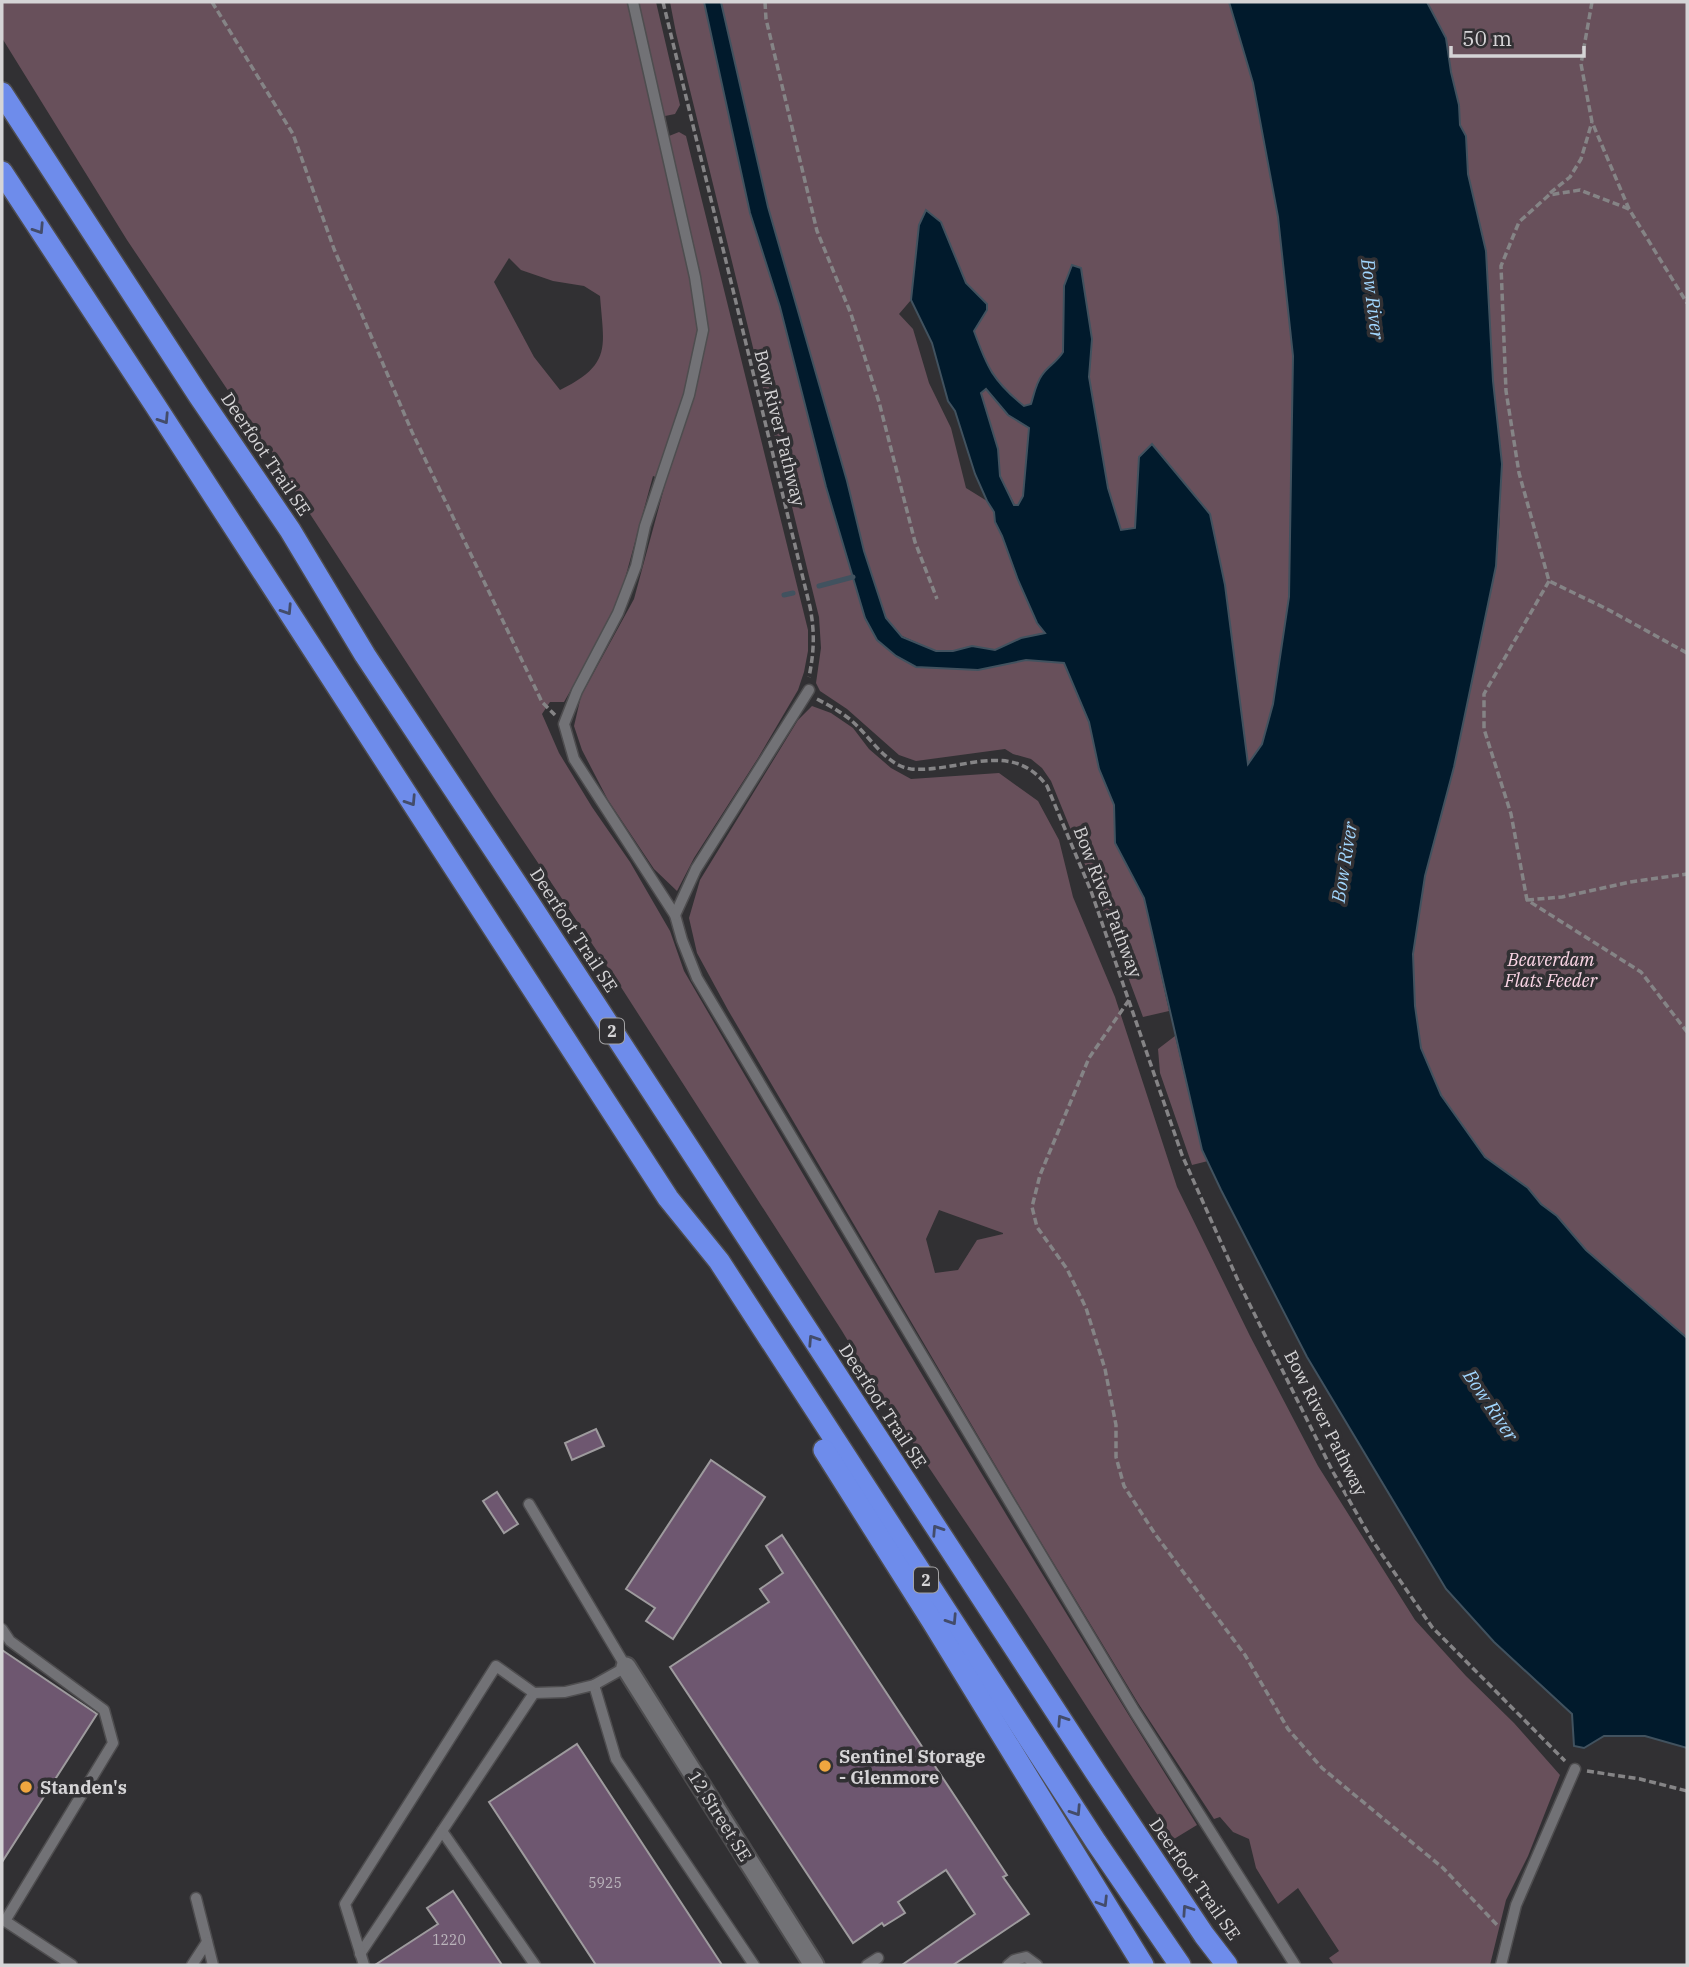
<svg xmlns="http://www.w3.org/2000/svg" width="1689" height="1967" font-family="'IBM Plex Serif',serif">
	<style>
		.green { fill: #68505b; fill-rule: evenodd }
		.water { fill: #011a2c; stroke: #41525f; stroke-width: 2; fill-rule: evenodd }
		.lines { fill: none; stroke-linecap: round; stroke-linejoin: round }
		.stream { stroke: #41525f; stroke-width: 5 }
		.building { fill: #6e5770; stroke: #9e9b9e; stroke-width: 2 }
		.lane-casing { stroke: #4e4d4f; stroke-width: 13 }
		.street-casing { stroke: #4e4d4f; stroke-width: 23 }
		.highway-casing { stroke: #4e4d4f; stroke-width: 24 }
		.path { stroke: #858486; stroke-width: 3.5; stroke-dasharray: 7 3.5; stroke-linecap: butt }
		.lane { stroke: #727276; stroke-width: 10 }
		.street { stroke: #727276; stroke-width: 19 }
		.highway { stroke: #6e8ceb; stroke-width: 21 }
		.oneway { stroke: #434c6a }
		.poi-dot { fill: #f0a63f; stroke: #313033; stroke-width: 2.5 }
		.labels { text-anchor: middle; dominant-baseline: central; stroke-width: 7; stroke-linejoin: round; paint-order: stroke }
		.number-label { font-size: 14px; fill: #bbb5bc }
		.shield { fill: #313033; stroke: #a4a3a5; stroke-width: 2 }
		.shield-label { font-size: 16px; font-weight: bold; fill: #d5d4d6 }
		.street-label { font-size: 18px; fill: #d5d4d6; stroke: #313033 }
		.park-label { font-size: 18px; font-style: italic; fill: #fad5e5; stroke: #313033 }
		.poi-label { font-size: 18px; font-weight: bold; fill: #d5d4d6; stroke: #313033; text-anchor: start }
		.water-label { font-size: 19px; font-style: italic; fill: #a2d7ff; stroke: #313033 }
	</style>
	<rect width="100%" height="100%" fill="#313033"/>
	<g class="green">
		<path d="M2 2H656L680 105 675 114 665 116 669 136 679 132 686 136 808 630V651L804 672 798 690 758 758 694 858 677 891 654 869 608 800 582 750 574 726 581 696 634 599 666 481 653 476 620 597 593 651 564 702H550L542 714 559 753 592 807 630 862 670 931 684 971C851 1258 1021 1543 1197 1825L1174 1839C1113 1751 1058 1660 999 1572 946 1492 891 1414 842 1331L619 984 494 797 286 477 127 240 2 38ZM509 258 521 270 553 281 584 286 600 296C604 348 612 364 560 390L534 357 494 282Z"/>
		<path d="M670 2H704L750 213 780 307 826 487 856 588 877 640 1004 665 1026 660 1064 663 1089 722 1114 805 1115 843 1144 898 1169 1011 1143 1017 1099 899 1051 781 1042 768 1031 759 1013 754 1005 749 916 761 899 755 847 709 820 691 816 683 821 648 819 617 676 33Z"/>
		<path d="M721 2H1229L1253 83 1278 217 1293 356 1289 597 1273 704 1262 744 1248 765 1225 585 1210 514 1139 457 1136 528 1121 531 1108 488 1089 377 1092 339 1064 286 1063 352C1057 362 1048 366 1042 375 1036 383 1034 394 1031 404L1024 406 1001 388 984 361 974 331 987 310V304L966 283 941 222 918 250 911 300 899 314 913 329 929 383 951 428 966 488 987 501 994 512 995 522 1002 536 1018 580 1046 633 1021 638 995 650 972 646 953 651H936L902 636 886 618 864 551 847 481 768 207Z"/>
		<path d="M1427 2H1687V1338L1586 1250 1557 1216 1541 1204 1528 1188 1485 1157 1441 1095 1421 1048 1415 1006 1413 954 1425 876 1454 767 1496 566 1500 518 1486 251 1468 174 1466 136 1460 125 1459 105 1451 72 1446 38Z"/>
		<path d="M986 389 1029 428 1023 496 1018 505H1015L1000 476 998 449 981 393Z"/>
		<path d="M812 706 831 713 853 728 869 749 891 768 911 779 999 773 1038 801 1059 840 1073 897 1115 997 1177 1187 1250 1336 1318 1466 1415 1620 1466 1676 1514 1723 1560 1775 1528 1856 1506 1900 1490 1965H1334L1329 1958 1339 1951 1298 1888 1278 1904 1256 1868 1249 1839 1233 1832 1220 1817 1214 1819 1138 1703 1027 1519 728 1010 697 953 689 918 700 880 798 720ZM939 1210 1003 1233V1234L977 1240 958 1270 935 1273 926 1239Z"/>
		<path d="M1175 1036 1202 1150 1208 1161 1192 1165 1160 1073 1158 1049Z"/>
	</g>
	<path class="water" d="M704 2H721L768 207 847 481 864 551 886 618 902 637 936 651H953L972 646 995 650 1021 638 1045 633 1037 623 1018 580 1002 536 995 522 994 512 987 501 975 474 955 411 948 401 932 343 911 300 919 225 926 210 941 222 966 283 987 304V310L974 331C987 367 993 381 1024 406L1031 404C1034 394 1036 383 1042 375 1048 366 1057 362 1063 352L1064 286 1072 265 1081 268 1092 339 1089 377 1108 488 1121 530 1135 528 1139 457 1152 444 1210 514 1225 585 1248 764 1262 744 1273 704 1289 597 1293 356 1278 217 1253 83 1229 2H1427L1446 38 1451 72 1459 105 1460 125 1466 136 1468 174 1486 251 1493 381 1502 464 1496 566 1454 767 1425 876 1413 954 1415 1006 1421 1048 1441 1095 1485 1157 1528 1188 1541 1204 1557 1216 1586 1250 1687 1338V1748L1645 1736H1604L1584 1748 1574 1746 1572 1714 1494 1642 1446 1589 1307 1357 1221 1190 1202 1150 1144 898 1115 843 1114 805 1099 769 1089 722 1064 663 1026 660 978 670 916 667 896 656 877 640 865 618 826 487 780 307 750 213ZM986 389 1008 415 1029 428 1023 496 1018 505H1014L1000 476 998 449 981 393Z"/>
	<g class="lines">
		<g class="stream">
			<path d="M819 586 853 577"/>
			<path d="M784 595 793 593"/>
		</g>
	</g>
	<g class="building">
		<path d="M596 1429 604 1446 572 1460 565 1443Z"/>
		<path d="M711 1460 765 1497 673 1639 646 1621 655 1608 626 1589Z"/>
		<path d="M497 1492 518 1524 504 1533 483 1501Z"/>
		<path d="M782 1535 1007 1875 1003 1877 1029 1914 953 1965H902L975 1914 946 1870 898 1902 905 1913 884 1926 882 1923 853 1943 670 1667 769 1602 760 1589 783 1573 766 1546Z"/>
		<path d="M2 1650 97 1714 2 1862Z"/>
		<path d="M577 1744 722 1965H596L489 1802Z"/>
		<path d="M453 1891 502 1965H375L438 1924 427 1908Z"/>
	</g>
	<g class="lines">
		<defs>
			<g id="lane">
				<path d="M633 2 695 277 703 330 689 395 645 526 636 566 618 613 577 691 564 724 574 759 675 915 682 940 697 978 1135 1712 1295 1965"/>
				<path d="M675 915 696 869 809 690"/>
				<path d="M2 1629 10 1641 104 1710 113 1743 5 1921 72 1965"/>
				<path d="M594 1685 616 1759 754 1965"/>
				<path d="M442 1831 535 1965"/>
				<path d="M196 1898 213 1965"/>
				<path d="M360 1954 534 1693"/>
				<path d="M192 1965 207 1942"/>
				<path d="M364 1965 345 1904 496 1666 534 1693 565 1692 594 1685 626 1667 529 1504"/>
				<path d="M867 1965 878 1958"/>
				<path d="M1008 1965 1014 1960 1026 1957 1037 1965"/>
				<path d="M1501 1965 1516 1905 1575 1769"/>
			</g>
			<path id="street" d="M626 1667 814 1965"/>
			<g id="highway">
				<path d="M2 93 199 396 290 530 365 655 528 901 1096 1773 1204 1935 1227 1965"/>
				<path d="M2 172 155 405 668 1198 719 1261 1096 1842 1180 1965"/>
				<path d="M824 1450 932 1621 1143 1965"/>
			</g>
		</defs>
		<use href="#lane" class="lane-casing"/>
		<use href="#street" class="street-casing"/>
		<use href="#highway" class="highway-casing"/>
		<g class="path">
			<path d="M212 2 293 134 334 249 412 432 542 702 555 715"/>
			<path d="M663 2 810 607C815 633 814 652 809 677"/>
			<path d="M765 2 766 19 817 231 851 314 879 402 915 542 937 599"/>
			<path d="M1592 2 1581 64 1592 122 1629 209 1687 303"/>
			<path d="M1550 193 1570 177 1581 159 1592 122"/>
			<path d="M1629 209 1580 190 1549 195 1519 222 1501 266 1506 391 1519 473 1549 581 1607 609 1687 653"/>
			<path d="M1549 581 1484 694V729L1511 814 1527 900 1641 972 1687 1032"/>
			<path d="M817 699C830 706 843 713 853 722 870 737 887 766 911 769 960 773 1011 738 1047 786L1091 891 1182 1155 1240 1285 1333 1472 1372 1540 1432 1627 1565 1761"/>
			<path d="M1527 900 1562 897 1630 882 1687 874"/>
			<path d="M1129 1000 1089 1058 1040 1175 1032 1207 1037 1227 1067 1269 1086 1308 1105 1369 1116 1425V1457L1124 1486 1155 1534 1245 1655 1288 1729 1322 1768 1443 1868 1499 1927"/>
			<path d="M1587 1771 1640 1779 1687 1791"/>
		</g>
		<use href="#lane" class="lane"/>
		<use href="#street" class="street"/>
		<use href="#highway" class="highway"/>
	</g>
	<defs><path id="oneway-chevron" d="M-2-3.5L2.5 0L-2 3.5" fill="none" stroke-width="1.6" stroke-linecap="round" stroke-linejoin="round" transform="scale(1.75)"/></defs>
	<g class="oneway">
		<use href="#oneway-chevron" transform="translate(39 229) rotate(57)"/>
		<use href="#oneway-chevron" transform="translate(164 419) rotate(57)"/>
		<use href="#oneway-chevron" transform="translate(287 610) rotate(57)"/>
		<use href="#oneway-chevron" transform="translate(411 801) rotate(57)"/>
		<use href="#oneway-chevron" transform="translate(813 1340) rotate(-123)"/>
		<use href="#oneway-chevron" transform="translate(937 1530) rotate(-123)"/>
		<use href="#oneway-chevron" transform="translate(952 1620) rotate(57)"/>
		<use href="#oneway-chevron" transform="translate(1062 1720) rotate(-123)"/>
		<use href="#oneway-chevron" transform="translate(1076 1811) rotate(57)"/>
		<use href="#oneway-chevron" transform="translate(1103 1902) rotate(58)"/>
		<use href="#oneway-chevron" transform="translate(1187 1910) rotate(-124)"/>
	</g>
	<g class="poi-dot">
		<circle cx="825" cy="1766" r="7"/>
		<circle cx="26" cy="1787" r="7"/>
	</g>
	<g class="labels">
		<g class="number-label">
			<text x="605" y="1883">5925</text>
			<text x="449" y="1940">1220</text>
		</g>
		<g class="shield">
			<rect x="600" y="1018.5" width="24" height="25" rx="5"/>
			<rect x="914" y="1567.5" width="24" height="25" rx="5"/>
		</g>
		<g class="shield-label">
			<text x="612" y="1031">2</text>
			<text x="926" y="1580">2</text>
		</g>
		<g class="street-label">
			<text transform="translate(780 428) rotate(76)">Bow River Pathway</text>
			<text transform="translate(266 454) rotate(56)">Deerfoot Trail SE</text>
			<text transform="translate(1108 902) rotate(69)">Bow River Pathway</text>
			<text transform="translate(574 930) rotate(57)">Deerfoot Trail SE</text>
			<text transform="translate(883 1406) rotate(57)">Deerfoot Trail SE</text>
			<text transform="translate(1326 1423) rotate(63)">Bow River Pathway</text>
			<text transform="translate(720 1816) rotate(58)">12 Street SE</text>
			<text transform="translate(1195 1879) rotate(55)">Deerfoot Trail SE</text>
		</g>
		<g class="park-label">
			<text x="1551" y="959">Beaverdam<tspan x="1551" dy="21">Flats Feeder</tspan></text>
		</g>
		<g class="poi-label">
			<text x="839" y="1756">Sentinel Storage<tspan x="839" dy="21">- Glenmore</tspan></text>
			<text x="40" y="1787">Standen's</text>
		</g>
		<g class="water-label">
			<text transform="translate(1373 299) rotate(83)">Bow River</text>
			<text transform="translate(1344 862) rotate(-81)">Bow River</text>
			<text transform="translate(1491 1405) rotate(56)">Bow River</text>
		</g>
	</g>
	<rect width="1689" height="1967" fill="none" stroke="#d5d4d6" stroke-width="7"/>
	<path d="M1451 46v10h133v-10" fill="none" stroke="#d5d4d6" stroke-width="3.5"/>
	<text x="1462" y="46" font-size="21" fill="#d5d4d6" stroke="#313033" stroke-width="5" paint-order="stroke">50 m</text>
</svg>
